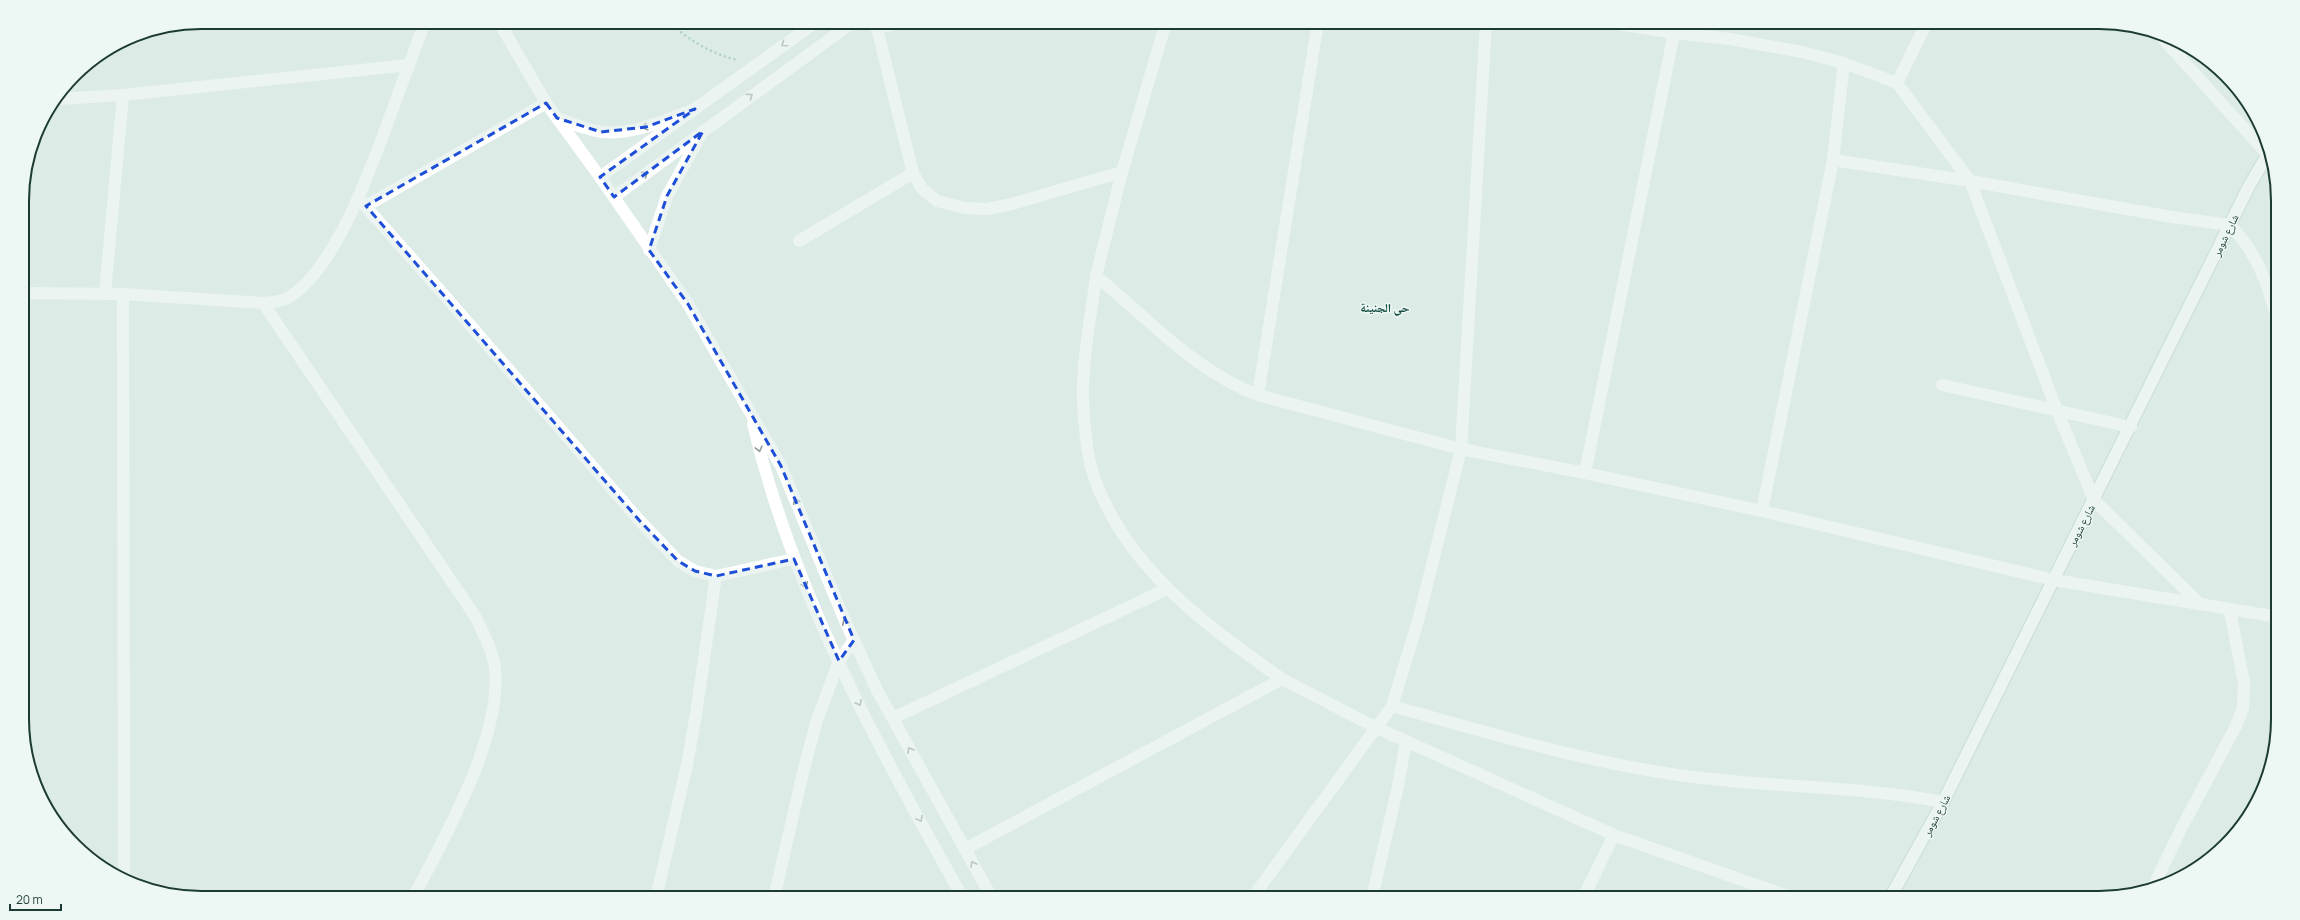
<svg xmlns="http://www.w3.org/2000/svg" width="2300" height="920" font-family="Manrope,'Noto Naskh Arabic',sans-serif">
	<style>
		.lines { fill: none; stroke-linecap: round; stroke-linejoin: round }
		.secondary-casing { stroke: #aeccc3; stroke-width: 14 }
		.path { stroke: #79b2a4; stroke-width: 2.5; stroke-dasharray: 2 3; stroke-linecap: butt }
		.minor { stroke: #fff; stroke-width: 12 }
		.tertiary { stroke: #fff; stroke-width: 12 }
		.secondary { stroke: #fff; stroke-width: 12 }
		.oneway { stroke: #8e9d9a }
		.marked { fill: none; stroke: #1d4ed8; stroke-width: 3; stroke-dasharray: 8 5; stroke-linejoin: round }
		.labels { text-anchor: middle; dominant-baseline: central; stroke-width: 3; stroke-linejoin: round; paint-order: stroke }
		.street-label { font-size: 11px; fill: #1c3b35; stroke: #edf7f3 }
		.neighbourhood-label { font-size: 12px; font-weight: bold; fill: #174f46; stroke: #edf7f3 }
		.rim { fill: none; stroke: #1c3b35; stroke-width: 2 }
	</style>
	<rect width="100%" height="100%" fill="#dcebe5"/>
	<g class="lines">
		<defs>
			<path id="secondary" d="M1890 898 1943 802 2249 186 2269 152"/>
		</defs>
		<use href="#secondary" class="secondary-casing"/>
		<path class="path" d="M669 22C687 39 713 55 738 60"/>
		<g class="minor">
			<path d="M869 22 877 28 913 173 922 189 937 201 965 208 987 209 1012 204 1122 172"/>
			<path d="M1166 22 1122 172 1096 276C1148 318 1194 371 1258 395L1461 449 1585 473 1762 511 2054 580 2278 617"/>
			<path d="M1606 22 1674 33 1730 39 1802 52 1844 63 1897 83 1970 181 2057 411 2094 500 2200 604"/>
			<path d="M877 28 904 22"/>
			<path d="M2157 32 2267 154"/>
			<path d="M1897 83 1927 22"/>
			<path d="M59 99 123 95 409 65 425 22"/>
			<path d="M1833 160 1970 181 2172 217 2230 225C2256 252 2268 283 2277 319"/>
			<path d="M600 177 816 22"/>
			<path d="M614 197 853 22"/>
			<path d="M358 198 445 296 639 520 678 561 695 571 716 576 794 559"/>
			<path d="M366 206 546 103"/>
			<path d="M799 241 913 173"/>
			<path d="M23 293 123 294 263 303C274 302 285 301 294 294 347 255 385 126 409 65"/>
			<path d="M105 293 123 95"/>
			<path d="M123 294 124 879"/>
			<path d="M263 303 475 616C483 633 493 650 495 669 502 738 444 838 413 898"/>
			<path d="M1942 385 2131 427"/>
			<path d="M1258 395 1318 22"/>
			<path d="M1585 473 1674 33"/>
			<path d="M1762 511 1833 160 1844 63"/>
			<path d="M1282 679 1377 728 1614 835 1793 898"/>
			<path d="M1392 706C1486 732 1581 761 1678 775 1766 788 1855 785 1943 802"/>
			<path d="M893 718 1167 589"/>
			<path d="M965 849 1282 679C1207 626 1126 568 1094 477 1086 453 1084 424 1083 399 1082 359 1091 317 1096 276"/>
			<path d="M2152 889 2182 827 2236 726 2243 708 2244 683 2230 611"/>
			<path d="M656 898 687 765 696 714 716 576"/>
			<path d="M774 898 804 768 817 720 839 661 854 640"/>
			<path d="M1252 898 1392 706 1418 621 1461 449 1486 22"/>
			<path d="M1372 898 1398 786 1406 741"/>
			<path d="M1583 898 1614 835"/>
		</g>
		<g class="tertiary">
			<path d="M499 22 546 103 600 177 688 304 781 466 845 621 877 690 992 898"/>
			<path d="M557 118C571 123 587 130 602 132 635 135 665 120 695 109"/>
			<path d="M649 250 667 196 703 131"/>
			<path d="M753 424C793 593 878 747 963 898"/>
		</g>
		<use href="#secondary" class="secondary"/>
	</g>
	<defs><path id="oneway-chevron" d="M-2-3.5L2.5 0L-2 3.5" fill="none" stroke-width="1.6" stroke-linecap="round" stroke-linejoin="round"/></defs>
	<g class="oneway">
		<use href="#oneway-chevron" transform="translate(784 44) rotate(145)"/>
		<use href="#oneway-chevron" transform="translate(750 96) rotate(-37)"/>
		<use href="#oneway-chevron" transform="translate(645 127) rotate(165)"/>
		<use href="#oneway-chevron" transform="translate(645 174) rotate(-36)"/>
		<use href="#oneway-chevron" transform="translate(759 449) rotate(76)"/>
		<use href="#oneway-chevron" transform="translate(796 501) rotate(-113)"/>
		<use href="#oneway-chevron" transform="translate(805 585) rotate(66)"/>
		<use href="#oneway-chevron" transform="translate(845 622) rotate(-114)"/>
		<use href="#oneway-chevron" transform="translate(859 703) rotate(63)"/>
		<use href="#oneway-chevron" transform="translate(910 750) rotate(-119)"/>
		<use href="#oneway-chevron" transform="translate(920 819) rotate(62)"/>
		<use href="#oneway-chevron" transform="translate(973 864) rotate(-119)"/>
	</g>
	<path d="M0 0H2300V920H0ZM546 103 557 118 601 132 646 127 695 109 600 177 614 197 703 131 667 196 649 250 688 304 781 466 854 640 839 661 794 559 716 576 695 571 678 561 639 520 366 206Z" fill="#dcebe5" fill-opacity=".55" fill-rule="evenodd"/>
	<path class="marked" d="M546 103 557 118 601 132 646 127 695 109 600 177 614 197 703 131 667 196 649 250 688 304 781 466 854 640 839 661 794 559 716 576 695 571 678 561 639 520 366 206Z"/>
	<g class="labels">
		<g class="street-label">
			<text transform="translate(2225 235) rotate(-64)">شارع شومر</text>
			<text transform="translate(2081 525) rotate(-63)">شارع شومر</text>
			<text transform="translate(1936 815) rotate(-62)">شارع شومر</text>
		</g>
		<g class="neighbourhood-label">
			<text x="1385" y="307">حي الجنينة</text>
		</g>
	</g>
	<path d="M0 0H2300V920H0ZM201 29H2099A172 172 0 0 1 2271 201V719A172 172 0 0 1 2099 891H201A172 172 0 0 1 29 719V201A172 172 0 0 1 201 29Z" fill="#edf7f3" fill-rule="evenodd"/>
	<path class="rim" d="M201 29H2099A172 172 0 0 1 2271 201V719A172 172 0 0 1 2099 891H201A172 172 0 0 1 29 719V201A172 172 0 0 1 201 29Z"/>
	<path d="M10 904v6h51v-6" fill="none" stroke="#1c3b35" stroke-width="2"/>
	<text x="16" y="904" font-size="12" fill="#1c3b35" stroke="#edf7f3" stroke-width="3" paint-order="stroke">20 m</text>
</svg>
